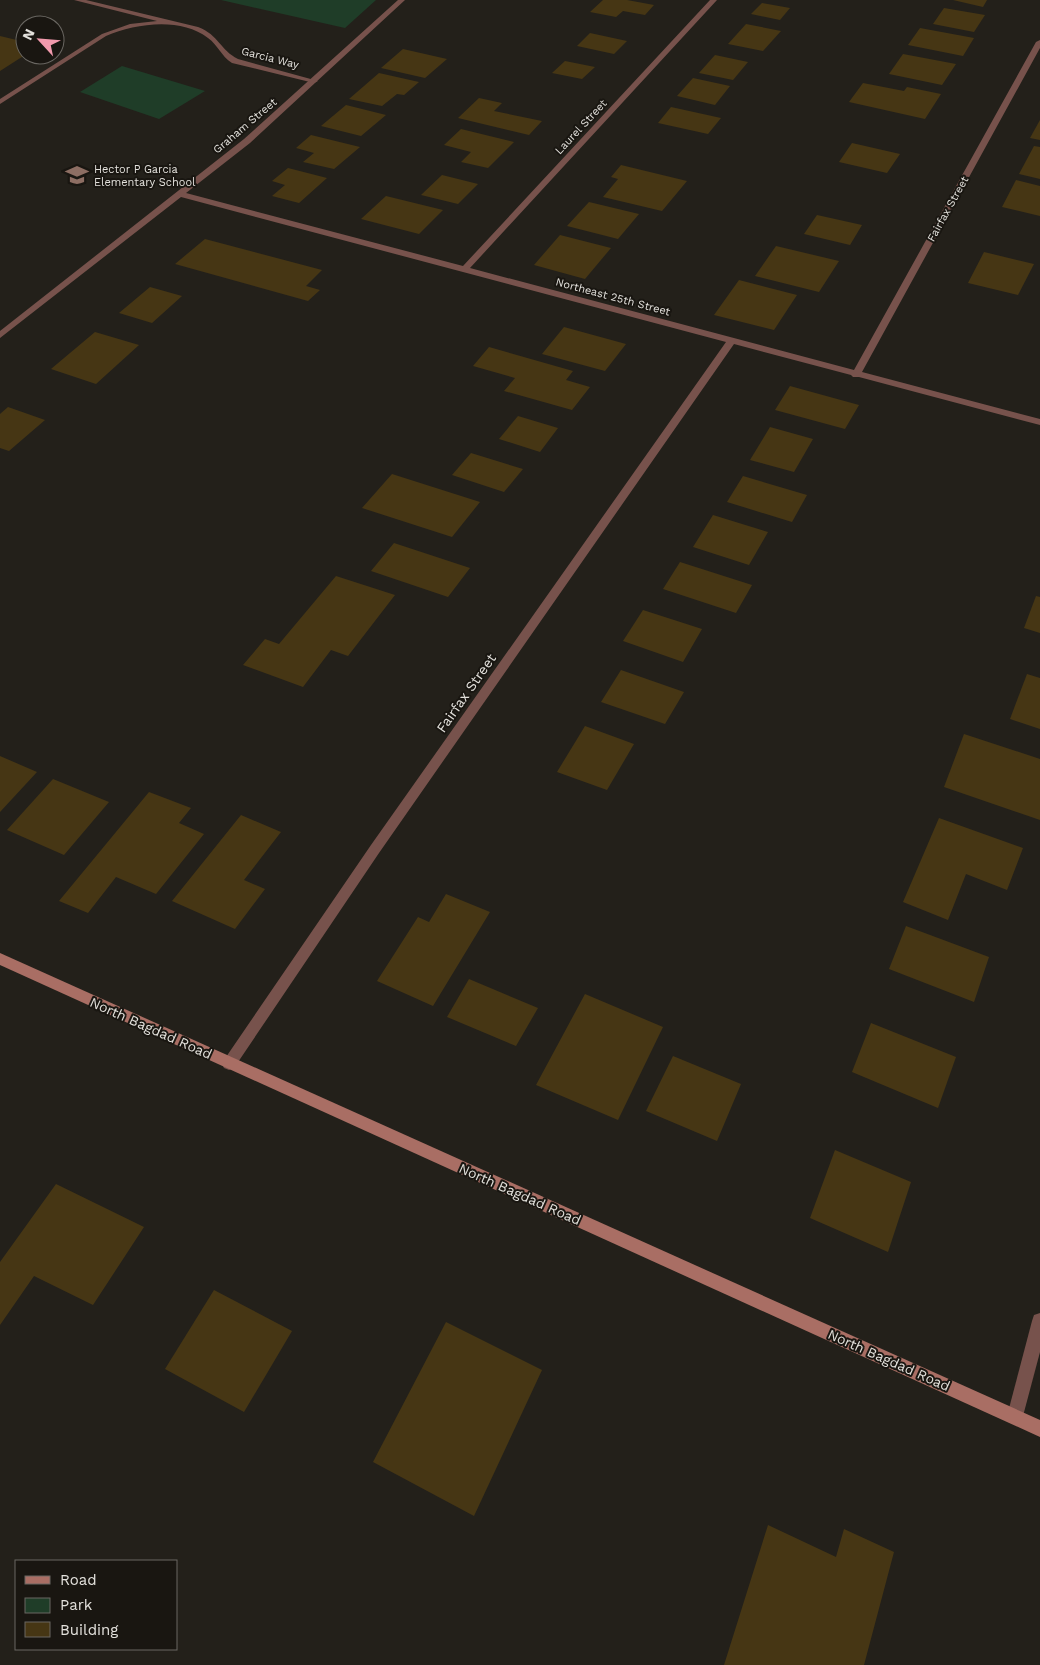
<svg xmlns="http://www.w3.org/2000/svg" width="1040" height="1665" font-family="'Work Sans',sans-serif">
	<style>
		.green { fill: #1f3d28 }
		.building { fill: #463614 }
		.lines { fill: none; stroke-linecap: round; stroke-linejoin: round }
		.lane { fill: #77524c; fill-rule: evenodd }
		.street { fill: #77524c; fill-rule: evenodd }
		.secondary { fill: #a96e64; fill-rule: evenodd }
		.labels { text-anchor: middle; dominant-baseline: central; stroke-width: 4; stroke-linejoin: round; paint-order: stroke }
		.far-street-label { font-size: 11px; fill: #e3e1dc; stroke: #191611 }
		.far-poi-label { font-size: 11px; fill: #e3e1dc; stroke: #191611; text-anchor: start }
		.street-label { font-size: 14px; fill: #e3e1dc; stroke: #191611 }
	</style>
	<rect width="100%" height="100%" fill="#23201a"/>
	<g class="green">
		<path d="M221 0H376L345 28Z"/>
		<path d="M122 66 205 91 159 119 80 92Z"/>
	</g>
	<g class="building">
		<path d="M603 0H627L654 5 645 15 623 11 616 17 590 12Z"/>
		<path d="M953 0H987L983 7Z"/>
		<path d="M762 3 790 8 780 20 751 14Z"/>
		<path d="M944 8 985 15 974 32 933 24Z"/>
		<path d="M746 24 781 31 763 51 728 44Z"/>
		<path d="M920 28 974 38 963 56 908 45Z"/>
		<path d="M590 33 627 41 614 54 577 46Z"/>
		<path d="M0 36 25 42V55L0 71Z"/>
		<path d="M403 49 447 59 425 78 381 68Z"/>
		<path d="M903 54 956 64 942 85 889 74Z"/>
		<path d="M715 55 748 62 733 80 699 73Z"/>
		<path d="M565 61 595 67 582 79 552 73Z"/>
		<path d="M379 73 419 82 404 95 397 94 382 106 349 99Z"/>
		<path d="M693 78 730 86 715 105 677 96Z"/>
		<path d="M863 83 904 91 907 87 941 94 925 119 849 102Z"/>
		<path d="M479 98 502 103 494 111 542 121 529 135 458 118Z"/>
		<path d="M346 105 386 115 361 136 321 126Z"/>
		<path d="M671 107 721 118 708 134 658 123Z"/>
		<path d="M1040 120V140L1030 138Z"/>
		<path d="M461 129 514 142 488 168 461 162 471 152 444 145Z"/>
		<path d="M311 135 360 147 334 169 303 162 314 153 296 148Z"/>
		<path d="M852 143 900 154 887 173 839 162Z"/>
		<path d="M1034 146 1040 147V179L1019 174Z"/>
		<path d="M621 165 687 181 662 211 603 197 618 179 611 177Z"/>
		<path d="M288 168 327 178 299 203 272 196 285 185 272 181Z"/>
		<path d="M442 175 478 184 458 204 421 195Z"/>
		<path d="M1016 180 1040 186V216L1002 207Z"/>
		<path d="M386 196 443 210 419 234 361 219Z"/>
		<path d="M589 202 639 214 618 239 567 226Z"/>
		<path d="M817 215 862 225 850 245 804 234Z"/>
		<path d="M560 235 611 248 585 279 534 265Z"/>
		<path d="M205 239 322 270 306 286 320 290 308 301 175 264Z"/>
		<path d="M776 246 839 261 819 292 755 276Z"/>
		<path d="M984 252 1034 264 1018 295 968 283Z"/>
		<path d="M739 280 797 295 774 330 714 315Z"/>
		<path d="M150 287 182 296 152 323 119 313Z"/>
		<path d="M564 327 626 344 605 371 542 354Z"/>
		<path d="M95 332 139 345 96 384 51 369Z"/>
		<path d="M489 347 573 371 566 380 590 387 572 410 504 391 515 378 473 366Z"/>
		<path d="M790 386 859 405 845 429 775 410Z"/>
		<path d="M8 407 45 420 9 451 0 448V414Z"/>
		<path d="M518 416 558 428 540 452 499 439Z"/>
		<path d="M770 427 813 439 794 472 750 460Z"/>
		<path d="M471 453 523 469 504 492 452 475Z"/>
		<path d="M392 474 480 502 452 537 362 508Z"/>
		<path d="M743 476 807 495 792 522 727 502Z"/>
		<path d="M713 515 768 532 749 565 693 547Z"/>
		<path d="M394 543 470 568 448 597 371 571Z"/>
		<path d="M680 562 752 585 736 613 663 589Z"/>
		<path d="M336 576 395 595 348 656 331 650 303 687 243 665 265 639 279 644Z"/>
		<path d="M1036 596 1040 597V633L1024 628Z"/>
		<path d="M643 610 702 629 683 662 623 641Z"/>
		<path d="M621 670 684 692 665 724 601 702Z"/>
		<path d="M1027 674 1040 678V729L1010 719Z"/>
		<path d="M585 726 634 744 607 790 557 772Z"/>
		<path d="M964 734 1040 759V820L944 787Z"/>
		<path d="M0 756 37 772 0 812Z"/>
		<path d="M53 779 109 802 64 855 7 830Z"/>
		<path d="M149 792 191 808 179 823 204 834 156 894 116 877 88 913 59 901Z"/>
		<path d="M241 815 281 832 244 880 265 889 235 929 172 901Z"/>
		<path d="M939 818 1023 848 1007 890 966 874 948 920 903 902Z"/>
		<path d="M446 894 490 912 433 1006 377 981 418 917 429 922Z"/>
		<path d="M906 926 989 957 974 1002 889 969Z"/>
		<path d="M469 979 538 1008 516 1046 447 1017Z"/>
		<path d="M585 994 663 1027 618 1120 536 1085Z"/>
		<path d="M871 1023 956 1057 938 1108 852 1072Z"/>
		<path d="M673 1056 741 1084 717 1141 646 1111Z"/>
		<path d="M835 1150 911 1182 888 1252 810 1218Z"/>
		<path d="M56 1184 144 1227 93 1305 34 1276 0 1325V1262Z"/>
		<path d="M214 1290 292 1331 244 1412 165 1369Z"/>
		<path d="M446 1322 542 1370 474 1516 373 1462Z"/>
		<path d="M768 1525 836 1557 844 1529 894 1552 864 1665H724Z"/>
	</g>
	<g class="lines">
		<path class="lane" d="M74 0H86L198 27C219 35 220 50 238 59L318 81 314 83 232 63C221 56 218 45 208 38 181 17 136 23 106 36L0 104V99L102 34 130 24 157 21Z"/>
		<g class="street">
			<path d="M398 0H405L250 143 186 193 463 266 710 0H717L470 268 854 370 1036 42 1040 40V48L862 372 1040 419V425L859 377H853L851 375 734 344 379 853 234 1068 229 1070 224 1068 222 1064 224 1060 371 845 726 342 181 197 0 338V331L244 139Z"/>
			<path d="M1040 1313V1352L1023 1416 1021 1422 1015 1424 1009 1422 1007 1416 1032 1321 1034 1315Z"/>
		</g>
		<path class="secondary" d="M0 953 1040 1420V1437L0 965Z"/>
	</g>
	<defs>
		<symbol id="school-bare" viewBox="-9 -9 18 18"><path d="M0-5L7-2L0 1L-7-2ZM-4 1L0 2.5L4 1V4Q0 6-4 4Z" fill="#8d6e63" stroke="#191611" stroke-width="2.5" paint-order="stroke"/></symbol>
	</defs>
	<g fill-rule="evenodd">
		<use href="#school-bare" x="61" y="159" width="32" height="32"/>
	</g>
	<g class="labels">
		<g class="far-street-label">
			<text transform="translate(270 58) rotate(14)">Garcia Way</text>
			<text transform="translate(245 126) rotate(-40)">Graham Street</text>
			<text transform="translate(581 127) rotate(-47)">Laurel Street</text>
			<text transform="translate(948 209) rotate(-61)">Fairfax Street</text>
			<text transform="translate(613 297) rotate(15)">Northeast 25th Street</text>
		</g>
		<g class="far-poi-label">
			<text x="94" y="169">Hector P Garcia<tspan x="94" dy="13">Elementary School</tspan></text>
		</g>
		<g class="street-label">
			<text transform="translate(466 693) rotate(-55)">Fairfax Street</text>
			<text transform="translate(151 1028) rotate(24)">North Bagdad Road</text>
			<text transform="translate(520 1194) rotate(24)">North Bagdad Road</text>
			<text transform="translate(889 1360) rotate(24)">North Bagdad Road</text>
		</g>
	</g>
	<rect x="15" y="1560" width="162" height="90" fill="#191611" stroke="#6a6762"/>
	<rect x="25" y="1576" width="25" height="8" fill="#a96e64" stroke="#6a6762"/>
	<text x="60" y="1585" font-size="15" fill="#e3e1dc">Road</text>
	<rect x="25" y="1598" width="25" height="15" fill="#1f3d28" stroke="#6a6762"/>
	<text x="60" y="1610" font-size="15" fill="#e3e1dc">Park</text>
	<rect x="25" y="1622" width="25" height="15" fill="#463614" stroke="#6a6762"/>
	<text x="60" y="1635" font-size="15" fill="#e3e1dc">Building</text>
	<g transform="translate(40 40) rotate(296)"><circle r="24" fill="#191611" stroke="#6a6762"/>
	<path d="M0-4L9 19L0 12L-9 19Z" fill="#f29aad"/>
	<text y="-8" font-size="14" font-weight="bold" text-anchor="middle" fill="#e3e1dc">N</text>
	</g>
</svg>
